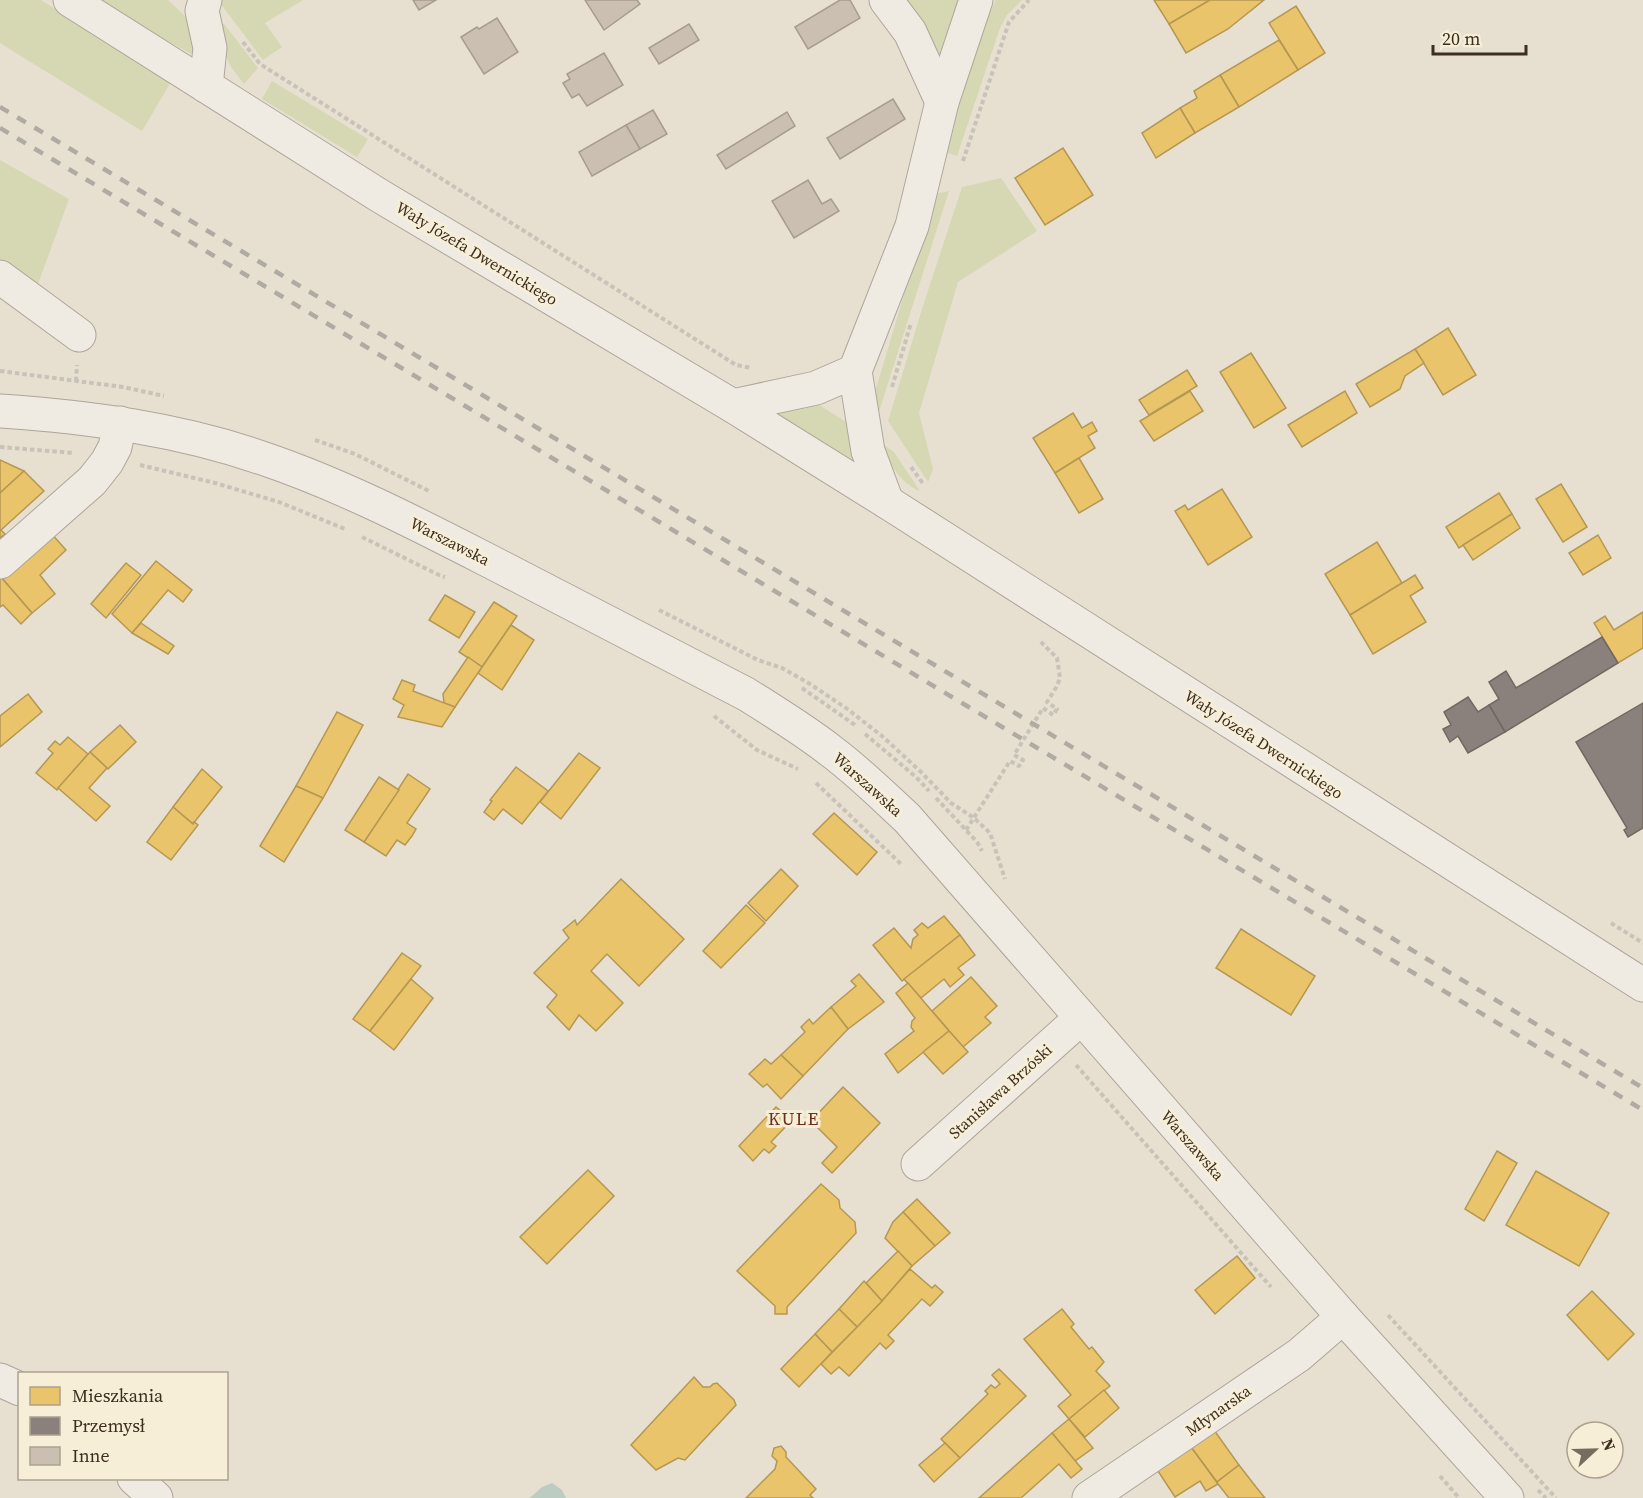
<svg xmlns="http://www.w3.org/2000/svg" width="1643" height="1498" font-family="'Source Serif 4',serif">
	<style>
		.green { fill: #d6d7b3 }
		.water { fill: #bcccc2 }
		.homes { fill: #e9c46a; stroke: #b59754; stroke-width: 1.5 }
		.industry { fill: #8a817c; stroke: #736860; stroke-width: 1.5 }
		.building { fill: #cbbfb2; stroke: #a89c90; stroke-width: 1.5 }
		.lines { fill: none; stroke-linecap: round; stroke-linejoin: round }
		.minor-casing { stroke: #ada599; stroke-width: 35 }
		.path { stroke: #c8c2b9; stroke-width: 4; stroke-dasharray: 4.5 3; stroke-linecap: butt }
		.minor { stroke: #efebe3; stroke-width: 33 }
		.rail { stroke: #afaaa2; stroke-width: 4.5; stroke-dasharray: 10 10; stroke-linecap: butt }
		.labels { text-anchor: middle; dominant-baseline: central; stroke-width: 6; stroke-linejoin: round; paint-order: stroke }
		.street-label { font-size: 16px; fill: #3d2e20; stroke: #f7eed8 }
		.neighbourhood-label { font-size: 18px; letter-spacing: 1.5px; fill: #6b2e1e; stroke: #f7eed8 }
	</style>
	<rect width="100%" height="100%" fill="#e7e0d1"/>
	<g class="green">
		<path d="M0 0H41L171 82 142 131 0 43Z"/>
		<path d="M91 0H168L193 24 199 58Z"/>
		<path d="M218 0H303L265 23 282 47 263 60Z"/>
		<path d="M906 0H962L945 56 937 61 913 8Z"/>
		<path d="M996 0H1022L1007 15 1000 28 957 156 945 152 983 27Z"/>
		<path d="M221 22 225 25 258 68 244 84 231 67 222 48Z"/>
		<path d="M272 81 368 139 357 157 262 99Z"/>
		<path d="M0 160 69 199 34 295 0 273Z"/>
		<path d="M1001 178 1037 231 958 282 919 413 933 469 928 482 888 421 922 309 962 187Z"/>
		<path d="M949 191 877 418 873 404 875 392 934 194Z"/>
		<path d="M813 401 851 425 867 473 763 409Z"/>
		<path d="M878 441 894 452 920 491C900 484 887 459 878 441Z"/>
	</g>
	<path class="water" d="M552 1483 562 1490 566 1498H529L532 1496 542 1487Z"/>
	<g class="homes">
		<path d="M1154 0H1210L1169 24Z"/>
		<path d="M1210 0H1264L1228 29 1186 53 1169 24Z"/>
		<path d="M1296 6 1325 53 1298 70 1269 23Z"/>
		<path d="M1279 40 1298 70 1239 107 1220 75Z"/>
		<path d="M1220 75 1239 107 1195 133 1180 108 1197 98 1194 91Z"/>
		<path d="M1180 108 1195 133 1156 158 1142 133Z"/>
		<path d="M1063 148 1093 195 1045 225 1015 178Z"/>
		<path d="M1448 328 1476 375 1443 395 1415 349Z"/>
		<path d="M1415 349 1424 363 1405 376 1400 389 1370 407 1356 384Z"/>
		<path d="M1251 353 1286 408 1254 428 1220 372Z"/>
		<path d="M1187 370 1197 386 1149 415 1139 400Z"/>
		<path d="M1190 391 1203 411 1154 441 1140 421Z"/>
		<path d="M1345 391 1357 413 1302 447 1288 425Z"/>
		<path d="M1073 413 1082 428 1092 422 1097 431 1088 436 1095 448 1055 473 1033 438Z"/>
		<path d="M1079 458 1103 499 1079 513 1055 473Z"/>
		<path d="M0 460 24 471 0 493Z"/>
		<path d="M24 471 44 491 1 530 5 534 0 538V493Z"/>
		<path d="M1561 484 1587 527 1563 542 1536 499Z"/>
		<path d="M1222 489 1252 537 1208 565 1175 511 1185 505 1188 510Z"/>
		<path d="M1499 493 1512 514 1459 548 1446 527Z"/>
		<path d="M1512 514 1520 528 1473 560 1463 545Z"/>
		<path d="M50 532 66 550 40 575 55 594 32 613 0 576Z"/>
		<path d="M1598 535 1611 558 1583 575 1569 553Z"/>
		<path d="M1377 542 1402 583 1350 615 1325 574Z"/>
		<path d="M156 561 192 590 183 602 168 590 132 633 112 614Z"/>
		<path d="M126 563 141 575 106 618 91 604Z"/>
		<path d="M1415 575 1423 588 1410 596 1426 622 1373 654 1350 615Z"/>
		<path d="M0 576 32 613 21 624 3 605 0 607Z"/>
		<path d="M445 595 475 612 459 638 429 620Z"/>
		<path d="M494 602 517 616 482 667 459 652Z"/>
		<path d="M1643 612V648L1618 663 1594 623 1605 616 1614 630Z"/>
		<path d="M141 623 174 646 168 654 132 633Z"/>
		<path d="M511 625 534 640 502 690 478 673Z"/>
		<path d="M468 657 482 667 455 707 444 703 443 694Z"/>
		<path d="M402 680 415 685 413 691 455 707 442 727 398 717 404 705 393 699Z"/>
		<path d="M28 694 42 712 0 747V716Z"/>
		<path d="M337 712 363 725 323 798 296 786Z"/>
		<path d="M120 725 136 742 108 769 90 752Z"/>
		<path d="M68 737 88 754 57 790 36 773 53 753 48 749 55 741 60 745Z"/>
		<path d="M90 752 107 768 89 788 110 806 96 821 58 788Z"/>
		<path d="M579 753 600 768 561 819 540 802Z"/>
		<path d="M516 767 548 791 522 824 503 809 494 820 484 812 492 801 490 800Z"/>
		<path d="M202 769 222 787 193 824 173 807Z"/>
		<path d="M408 774 430 789 407 823 416 829 412 836 405 845 397 840 386 856 364 842Z"/>
		<path d="M379 777 399 790 364 842 345 830Z"/>
		<path d="M296 786 323 798 284 862 260 846Z"/>
		<path d="M173 807 193 824 194 822 198 825 171 860 147 842Z"/>
		<path d="M834 813 877 852 857 875 813 834Z"/>
		<path d="M781 869 798 886 766 921 748 903Z"/>
		<path d="M621 879 684 939 639 986 607 954 591 971 623 1003 596 1031 579 1015 569 1030 547 1007 557 995 534 973 569 938 563 930 575 920 577 925Z"/>
		<path d="M746 905 765 923 721 968 703 951Z"/>
		<path d="M944 916 960 935 902 981 873 945 894 928 911 948 913 939 918 935 914 930 922 923 928 928Z"/>
		<path d="M1241 929 1315 976 1291 1015 1216 968Z"/>
		<path d="M960 935 975 955 958 968 964 975 950 987 944 979 921 998 904 979Z"/>
		<path d="M402 953 421 966 370 1031 353 1019Z"/>
		<path d="M859 974 884 1002 848 1029 831 1007 856 986 851 981Z"/>
		<path d="M971 977 997 1006 985 1017 991 1023 963 1047 932 1011Z"/>
		<path d="M411 979 433 998 394 1050 370 1031Z"/>
		<path d="M908 983 949 1031 898 1073 885 1054 914 1031 911 1027 912 1021 915 1018 896 993Z"/>
		<path d="M831 1007 848 1029 803 1076 781 1055 805 1032 801 1027 809 1019 813 1024Z"/>
		<path d="M949 1031 968 1052 943 1074 923 1052Z"/>
		<path d="M781 1055 803 1076 781 1099 767 1084 763 1087 749 1074 765 1059 771 1064Z"/>
		<path d="M843 1087 880 1123 832 1173 822 1163 837 1147 811 1121Z"/>
		<path d="M776 1107 792 1120 771 1142 776 1146 769 1153 764 1149 753 1161 739 1146Z"/>
		<path d="M1497 1151 1517 1163 1484 1221 1465 1209Z"/>
		<path d="M588 1170 614 1196 547 1264 520 1237Z"/>
		<path d="M1536 1171 1609 1213 1579 1266 1506 1225Z"/>
		<path d="M821 1184 839 1200 840 1208 855 1222 856 1233 787 1307V1314H775V1306L737 1271Z"/>
		<path d="M917 1199 950 1233 935 1246 903 1212Z"/>
		<path d="M903 1212 935 1246 912 1266 885 1238 893 1222Z"/>
		<path d="M898 1251 912 1266 882 1301 866 1283Z"/>
		<path d="M1237 1256 1255 1278 1215 1314 1195 1290Z"/>
		<path d="M910 1269 932 1288 935 1285 943 1292 930 1306 922 1299 888 1335 894 1341 886 1349 880 1343 849 1376 839 1367 831 1374 821 1364 882 1301Z"/>
		<path d="M864 1281 882 1301 857 1327 839 1309Z"/>
		<path d="M1592 1291 1634 1334 1608 1360 1567 1315Z"/>
		<path d="M839 1309 857 1327 832 1352 815 1334Z"/>
		<path d="M1062 1309 1074 1324 1071 1327 1089 1349 1092 1347 1104 1362 1096 1371 1110 1386 1069 1419 1058 1406 1071 1395 1024 1339Z"/>
		<path d="M815 1334 832 1352 799 1387 781 1369Z"/>
		<path d="M999 1369 1026 1396 960 1458 941 1439 988 1394 985 1391 991 1385 995 1388 1000 1384 992 1375Z"/>
		<path d="M694 1377 703 1387H710L713 1384 717 1383 734 1400 736 1405 685 1460 678 1458 656 1470 631 1445Z"/>
		<path d="M1104 1390 1119 1408 1085 1437 1069 1419Z"/>
		<path d="M1069 1419 1093 1448 1075 1461 1052 1433Z"/>
		<path d="M1214 1430 1239 1465 1217 1482 1191 1447Z"/>
		<path d="M1052 1433 1082 1469 1071 1478 1059 1464 1021 1498H979Z"/>
		<path d="M945 1443 960 1458 934 1482 919 1465Z"/>
		<path d="M781 1446 786 1452V1457L816 1489 810 1495 813 1498H746L775 1469 777 1461 772 1456 774 1448Z"/>
		<path d="M1191 1447 1218 1484 1206 1491 1200 1481 1175 1497 1156 1468Z"/>
		<path d="M1239 1465 1256 1487 1265 1498H1229L1218 1484 1217 1482Z"/>
	</g>
	<g class="industry">
		<path d="M1602 637 1618 663 1505 732 1489 705 1499 699 1489 682 1506 671 1516 688Z"/>
		<path d="M1468 697 1478 712 1489 705 1505 732 1468 753 1458 736 1450 742 1443 729 1451 725 1444 712Z"/>
		<path d="M1643 703V828L1628 837 1624 830 1627 828 1576 742Z"/>
	</g>
	<g class="building">
		<path d="M413 0H436L419 10Z"/>
		<path d="M585 0H637L640 4 604 30Z"/>
		<path d="M840 0H850L860 18 808 49 795 27Z"/>
		<path d="M497 18 518 52 484 74 461 37 477 27 479 29Z"/>
		<path d="M689 24 699 40 659 64 649 48Z"/>
		<path d="M604 53 623 85 587 106 579 94 572 98 563 83 570 79 567 74Z"/>
		<path d="M893 99 905 119 840 159 827 138Z"/>
		<path d="M653 110 667 134 640 149 626 125Z"/>
		<path d="M787 112 795 126 726 169 717 155Z"/>
		<path d="M626 125 640 149 592 176 579 152Z"/>
		<path d="M808 180 822 204 831 199 839 211 794 238 772 201Z"/>
	</g>
	<g class="lines">
		<defs>
			<g id="minor">
				<path d="M70 0 380 196 733 406 887 502 1643 985"/>
				<path d="M205 0 202 11 210 48 206 86"/>
				<path d="M886 0 910 32 942 102"/>
				<path d="M0 277 79 335"/>
				<path d="M855 371 868 451 887 502"/>
				<path d="M733 406 816 388 855 371 912 226 942 102 976 0"/>
				<path d="M0 411C89 417 178 429 262 458 345 486 423 527 501 567 583 609 664 652 746 694 775 712 804 730 831 751 858 771 882 795 907 818L1343 1317 1507 1498"/>
				<path d="M0 562 92 481 107 462 115 447 120 423"/>
				<path d="M918 1164 1081 1018"/>
				<path d="M0 1380 20 1389"/>
				<path d="M134 1478 156 1498"/>
				<path d="M1089 1498 1299 1355 1343 1317"/>
			</g>
		</defs>
		<use href="#minor" class="minor-casing"/>
		<g class="path">
			<path d="M243 42 260 64 736 365 752 368"/>
			<path d="M963 161 1009 22 1029 0"/>
			<path d="M0 371 123 387 164 396"/>
			<path d="M76 381 77 365"/>
			<path d="M892 387 911 323"/>
			<path d="M315 440 355 454 431 492"/>
			<path d="M0 447 74 453"/>
			<path d="M140 465 215 483 279 502 345 529"/>
			<path d="M911 467 924 485"/>
			<path d="M362 537 439 575 445 577"/>
			<path d="M659 610 758 660 782 668 810 684 846 708 882 736 920 771 951 803 974 818 990 833 1005 879"/>
			<path d="M802 688 855 725"/>
			<path d="M714 716 757 750 798 769"/>
			<path d="M865 734 916 777 929 791"/>
			<path d="M816 783 902 865"/>
			<path d="M936 798 977 842 982 851"/>
			<path d="M966 830 1010 761 1019 766 1023 760 1014 755 1043 708 1053 715 1057 709 1047 702 1057 686 1060 678 1057 658 1039 640"/>
			<path d="M1611 923 1643 943"/>
			<path d="M1076 1065 1271 1287"/>
			<path d="M1388 1315 1556 1498"/>
			<path d="M1440 1476 1459 1498"/>
			<path d="M1538 1490 1546 1498"/>
		</g>
		<use href="#minor" class="minor"/>
		<g class="rail">
			<path d="M0 107 1643 1088"/>
			<path d="M0 128 1643 1110"/>
		</g>
	</g>
	<g class="labels">
		<g class="street-label">
			<text transform="translate(477 253) rotate(31)">Wały Józefa Dwernickiego</text>
			<text transform="translate(450 541) rotate(27)">Warszawska</text>
			<text transform="translate(1264 744) rotate(33)">Wały Józefa Dwernickiego</text>
			<text transform="translate(868 784) rotate(42)">Warszawska</text>
			<text transform="translate(1000 1091) rotate(-42)">Stanisława Brzóski</text>
			<text transform="translate(1193 1145) rotate(49)">Warszawska</text>
			<text transform="translate(1218 1410) rotate(-35)">Młynarska</text>
		</g>
		<g class="neighbourhood-label">
			<text x="794" y="1118">KULE</text>
		</g>
	</g>
	<rect x="18" y="1372" width="210" height="108" fill="#f7eed8" stroke="#ada18e" stroke-width="1.5"/>
	<rect x="30" y="1387" width="30" height="18" fill="#e9c46a" stroke="#ada18e" stroke-width="1.5"/>
	<text x="72" y="1402" font-size="18" fill="#3d2e20">Mieszkania</text>
	<rect x="30" y="1417" width="30" height="18" fill="#8a817c" stroke="#ada18e" stroke-width="1.5"/>
	<text x="72" y="1432" font-size="18" fill="#3d2e20">Przemysł</text>
	<rect x="30" y="1447" width="30" height="18" fill="#cbbfb2" stroke="#ada18e" stroke-width="1.5"/>
	<text x="72" y="1462" font-size="18" fill="#3d2e20">Inne</text>
	<g transform="translate(1595 1450) rotate(68)"><circle r="28" fill="#f7eed8" stroke="#ada18e" stroke-width="1.5"/>
	<path d="M0-4.5L10 22L0 15L-10 22Z" fill="#786c5e"/>
	<text y="-9" font-size="16" font-weight="bold" text-anchor="middle" fill="#3d2e20">N</text>
	</g>
	<path d="M1433 45v9h93v-9" fill="none" stroke="#3d2e20" stroke-width="3"/>
	<text x="1442" y="45" font-size="18" fill="#3d2e20" stroke="#f7eed8" stroke-width="4.5" paint-order="stroke">20 m</text>
</svg>
